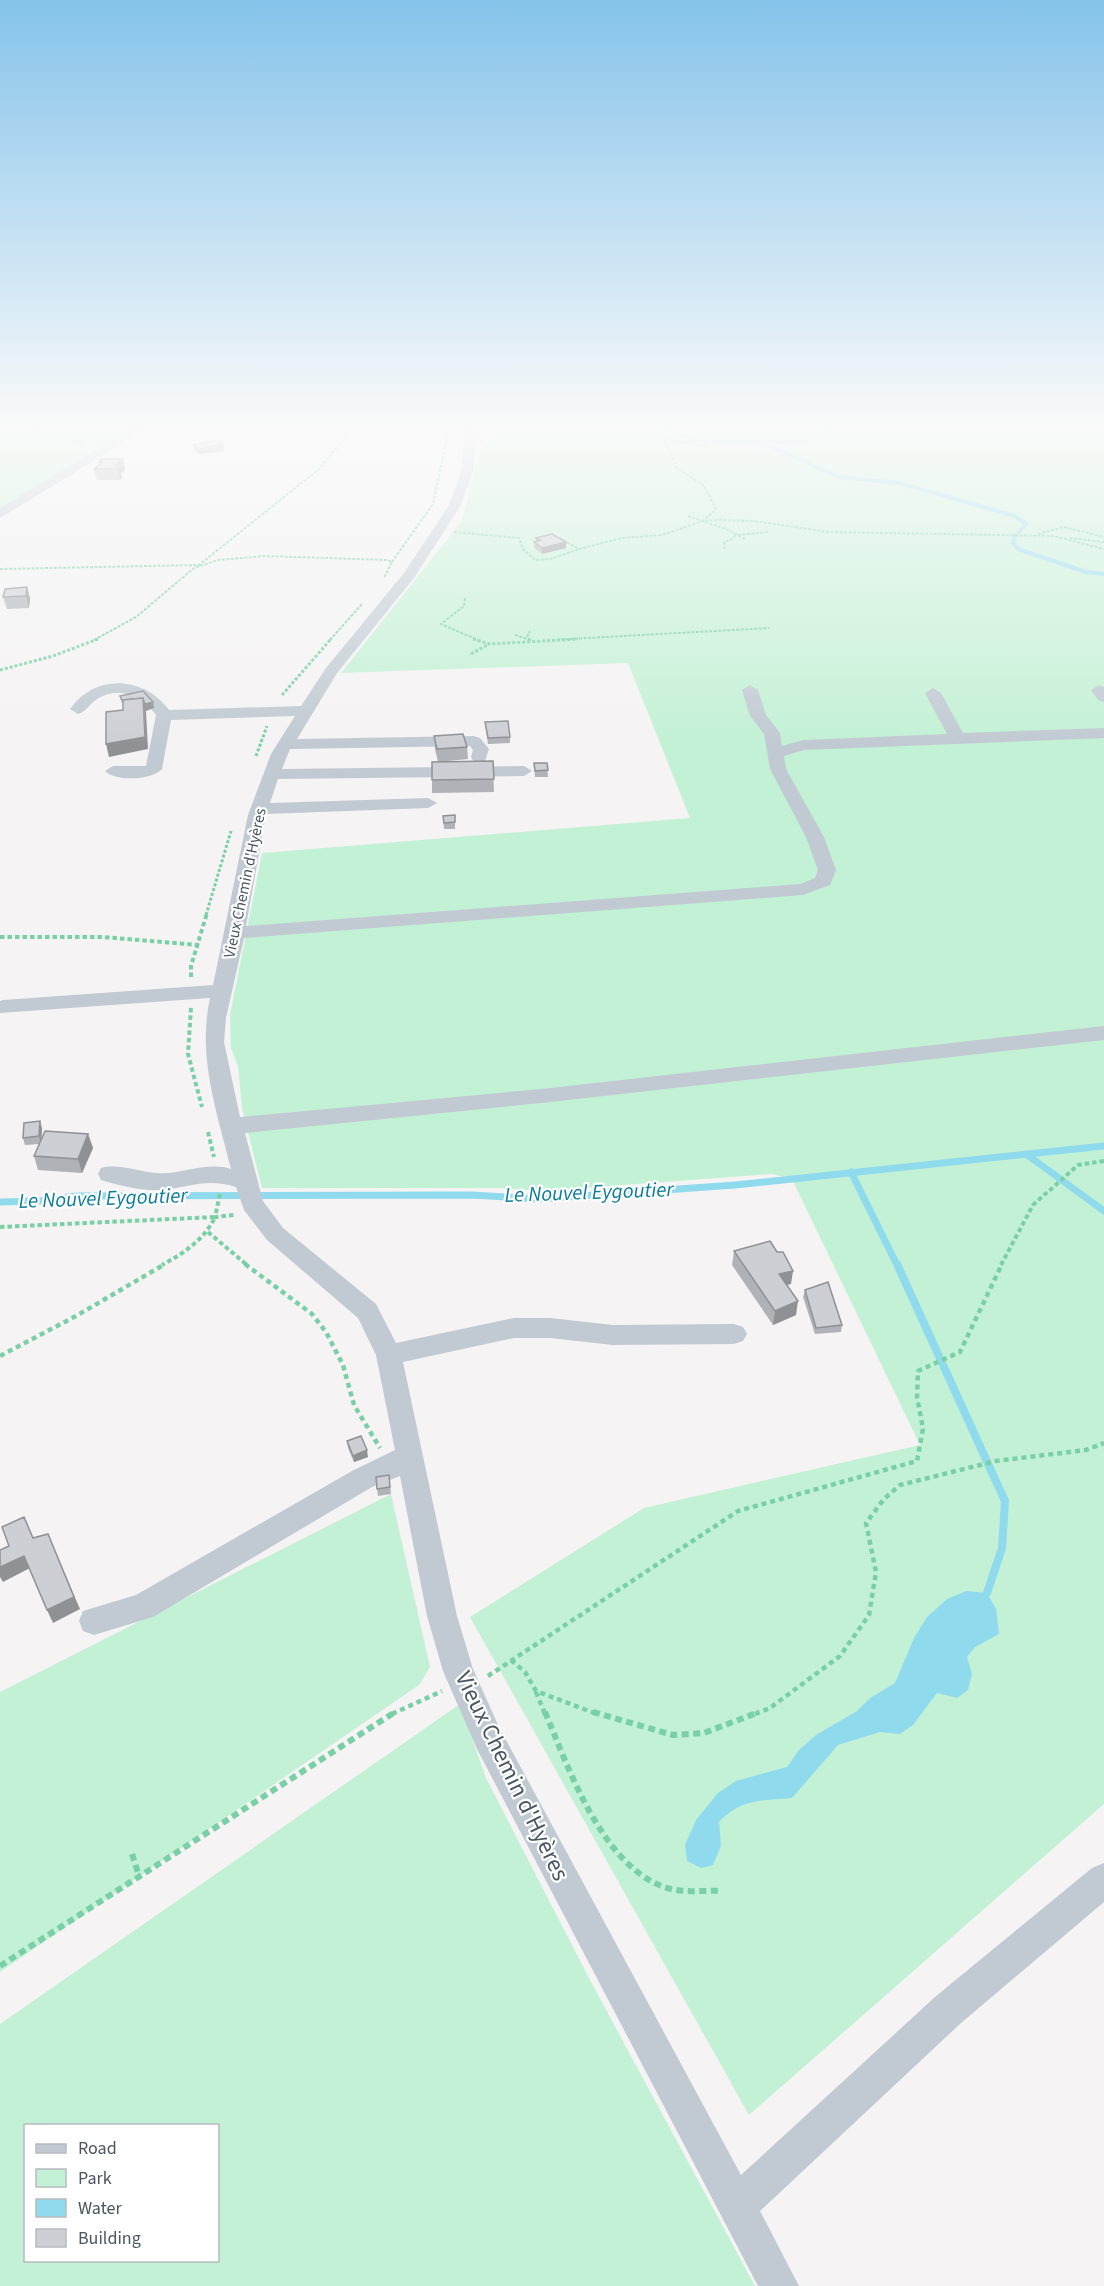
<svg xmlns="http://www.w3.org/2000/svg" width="1104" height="2286" font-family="'Source Sans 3',sans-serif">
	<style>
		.green { fill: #c3f1d5; fill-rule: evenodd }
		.water { fill: #90daee }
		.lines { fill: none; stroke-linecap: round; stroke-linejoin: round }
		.stream-far2 { stroke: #90daee; stroke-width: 4 }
		.stream-far1 { stroke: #90daee; stroke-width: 7 }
		.stream { stroke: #90daee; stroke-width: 8 }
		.path-far4 { stroke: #7ad0a6; stroke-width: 2; stroke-dasharray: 3 1.5; stroke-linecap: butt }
		.path-far3 { stroke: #7ad0a6; stroke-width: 3; stroke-dasharray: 3 2; stroke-linecap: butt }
		.path-far2 { stroke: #7ad0a6; stroke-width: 4; stroke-dasharray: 4.5 3; stroke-linecap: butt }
		.path-far1 { stroke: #7ad0a6; stroke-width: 4.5; stroke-dasharray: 5 4; stroke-linecap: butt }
		.path { stroke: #7ad0a6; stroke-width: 6; stroke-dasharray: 7 4.5; stroke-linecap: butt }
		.minor { fill: #c1cad2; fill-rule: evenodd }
		.wall { fill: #b0b2b7 }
		.shaded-wall { fill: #909195 }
		.building { fill: #cdcfd5; stroke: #909195; stroke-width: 1.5 }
		.labels { text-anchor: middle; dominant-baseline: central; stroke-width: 4.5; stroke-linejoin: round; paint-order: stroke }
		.far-street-label { font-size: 16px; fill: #4a5661; stroke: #fff }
		.water-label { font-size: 21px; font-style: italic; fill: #0c7c9b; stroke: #fff }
		.near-street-label { font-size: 24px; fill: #4a5661; stroke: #fff }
	</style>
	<rect width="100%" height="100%" fill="#f5f3f3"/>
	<g class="green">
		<path d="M0 425H142L0 510Z"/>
		<path d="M511 425H1104V1804L749 2115 470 1617 644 1508 920 1445 792 1179 772 1174 542 1191 500 1188H262L242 1108 238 1066 231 1048 230 1015 262 853 690 818 628 663 341 673 462 521 480 450Z"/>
		<path d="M391 1494 430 1667 419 1685 0 1972V1692Z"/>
		<path d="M460 1704 486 1778 591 1982 755 2286H0V2024ZM26 2126H218V2260H26Z"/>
	</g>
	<path class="water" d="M966 1591 987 1593 996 1609 999 1634 975 1647 967 1657 972 1674 968 1690 957 1698 937 1693 913 1725 900 1734 880 1732 838 1745 792 1798C761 1801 742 1798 719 1822L721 1846 713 1865 701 1868 687 1861 685 1845 696 1820 718 1793 736 1781 787 1767 799 1750 816 1735 857 1711 870 1698 895 1683 914 1638 927 1617 947 1599Z"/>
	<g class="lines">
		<g class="stream-far2">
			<path d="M649 425 697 440 789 442 806 441 838 425"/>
			<path d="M758 441 839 477 899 483 1015 516 1026 524 1019 532"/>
			<path d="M1015 536 1013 543 1018 549 1086 572 1104 574"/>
		</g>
		<g class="stream-far1">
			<path d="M1026 1154 1104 1211"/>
			<path d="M851 1172 897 1265"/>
			<path d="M0 1202 40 1201 76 1196 472 1195 538 1199 735 1185 1104 1146"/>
		</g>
		<path class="stream" d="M897 1264 1005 1501 1002 1548 987 1593"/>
		<g class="path-far4">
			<path d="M10 425 85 444"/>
			<path d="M680 425 662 436 677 468 704 486 716 509 703 521"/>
			<path d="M680 427 690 425"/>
			<path d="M664 438 706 446"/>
			<path d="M650 440 662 436"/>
			<path d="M688 516 726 529 745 539"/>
			<path d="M454 532 519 538 523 549 535 560 551 559 579 549"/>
			<path d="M1038 534 1064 527 1104 537"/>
			<path d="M738 535 768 532"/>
			<path d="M559 538 579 549 622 538 662 535 703 521 719 520 754 521 828 532 1054 536 1104 549"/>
			<path d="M1070 538 1104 542"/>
			<path d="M725 549 724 542 733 539 736 534"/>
			<path d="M392 562 433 504 450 425"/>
			<path d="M0 569 199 565 319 469 345 438 348 425"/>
			<path d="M465 598 464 606 441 624 478 640"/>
			<path d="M515 635 531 640"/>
			<path d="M527 637 530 631"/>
			<path d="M94 640 136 617 194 568 218 560 265 556 387 560 392 562 384 578"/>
			<path d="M330 640 362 604"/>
			<path d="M552 640 769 628"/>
		</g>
		<g class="path-far3">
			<path d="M473 639 490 644 578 639"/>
			<path d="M528 639 531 640"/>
			<path d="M471 654 489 644"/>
			<path d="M0 670 53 656 98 639"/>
			<path d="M282 695 331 639"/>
			<path d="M256 756 267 726"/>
			<path d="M206 915 231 831"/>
		</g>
		<g class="path-far2">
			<path d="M0 937H103L199 945"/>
			<path d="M191 977V966L207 913"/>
			<path d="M191 1008 188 1054 202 1107"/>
			<path d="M208 1132 214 1157"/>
			<path d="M220 1194 215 1217 234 1215"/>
			<path d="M0 1227 215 1217C204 1240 184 1253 162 1265"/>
			<path d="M208 1232 247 1265"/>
			<path d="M1001 1265 1033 1205 1078 1165 1104 1161"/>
		</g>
		<g class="path-far1">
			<path d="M245 1264 312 1314 326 1332 343 1365 354 1405 380 1448"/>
			<path d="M0 1356 76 1316 165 1264"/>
			<path d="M511 1660 525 1672 536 1691 597 1714"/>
			<path d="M488 1676 738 1511 917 1461 923 1429 917 1397 918 1371 960 1352 1002 1264"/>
			<path d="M536 1692 545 1714"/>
			<path d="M392 1714 442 1691"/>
			<path d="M755 1714 770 1708 840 1656 869 1615 876 1572 866 1523 884 1499 900 1485 996 1461 1086 1450 1104 1443"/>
		</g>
		<g class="path">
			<path d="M545 1712C569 1769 604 1872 671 1889 687 1893 705 1890 721 1891"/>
			<path d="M593 1712 673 1735 704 1733 759 1712"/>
			<path d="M132 1854 139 1876"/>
			<path d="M0 1966 395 1712"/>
		</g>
		<g class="minor">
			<path d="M138 425H153L0 518V508Z"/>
			<path d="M466 425H478L473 472 461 505 414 578 337 673 297 739 474 736 480 738 489 749 485 761H473L471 757 473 750 470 746 290 749 282 769 524 766 532 771 524 776 278 779 270 803 428 798 437 803 428 808 266 814 246 926 800 884 815 878 818 870 806 837 770 769 764 734 750 716 742 690 750 685 758 690 766 715 780 733 782 746 803 740 947 734 925 693 933 688 941 693 963 733 1104 728V738L804 750 784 756 786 769 824 837 836 870 830 885 803 895 244 938 226 1018 224 1042 240 1117 541 1089 1104 1026V1040L541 1103 245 1133 263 1201 283 1228 376 1304 396 1343 514 1318H550L613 1325 734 1324 743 1327 747 1334 743 1341 734 1344 613 1345 550 1338H514L403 1362 457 1616 473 1669 499 1727 741 2175 935 1997 1092 1868 1104 1863V1902L961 2023 760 2211 799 2286H758L477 1749 443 1671 427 1616 400 1476 372 1487 153 1617 94 1635 83 1631 79 1621 83 1611 136 1595 352 1471 395 1450 376 1355 358 1318 267 1240 244 1210 236 1187C206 1178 191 1187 162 1190 144 1192 118 1185 101 1180L98 1174 101 1168C119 1163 139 1172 157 1173 182 1175 206 1161 231 1169 217 1112 197 1057 210 998L0 1013V1001L3 1000 213 985 248 815 271 754 295 716 171 720 162 769C153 780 115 782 105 771L113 766H146L156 715C142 696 119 685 97 699 89 704 86 712 78 714L70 709C95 673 144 676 169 710L301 706 326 668 404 573 449 505 461 472Z"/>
			<path d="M1099 685 1104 687V702L1098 700 1091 690Z"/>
		</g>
	</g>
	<g class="wall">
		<path d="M193 445 224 451 198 454 194 450Z"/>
		<path d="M123 459 125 470 121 474 122 477 120 480H97L94 469 99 464V462Z"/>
		<path d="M536 538 566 548 542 554 534 548V542L536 541Z"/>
		<path d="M27 587 30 599 29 608 7 609 3 597Z"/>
		<path d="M485 722 510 737V743L488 744Z"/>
		<path d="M434 736 467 747 468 759 438 762 435 749Z"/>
		<path d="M493 761 494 792 432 793V780Z"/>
		<path d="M534 763H547L548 777H535Z"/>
		<path d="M455 815V829H444L443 816Z"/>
		<path d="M42 1128 41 1139 88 1134 93 1148 82 1173 38 1170 34 1156 39 1144 25 1145 23 1138Z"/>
		<path d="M734 1251 791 1284 787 1285 796 1315 773 1325 732 1265Z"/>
		<path d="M805 1290 842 1325 841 1332 815 1334 803 1297Z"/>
		<path d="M347 1441 368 1457 354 1462 348 1448Z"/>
		<path d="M389 1475 391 1494 378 1496 377 1489Z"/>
	</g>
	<g class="shaded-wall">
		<path d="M224 445V451L198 454 197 449Z"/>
		<path d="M123 459 125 470 121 474 122 477 120 480 117 469 115 466Z"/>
		<path d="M566 542V548L542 554V548Z"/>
		<path d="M27 587 30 599 29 608 26 596Z"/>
		<path d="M143 698 153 702 154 708 146 711 148 749 109 757 106 744Z"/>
		<path d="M40 1121 42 1128 41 1143 39 1136Z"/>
		<path d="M88 1134 93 1148 82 1173 78 1159Z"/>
		<path d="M793 1271 791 1284 777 1287 779 1274Z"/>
		<path d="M798 1301 796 1315 773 1325 775 1311Z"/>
		<path d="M367 1450 368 1457 354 1462 353 1456Z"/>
		<path d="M53 1547 80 1609 53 1623 47 1610Z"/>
		<path d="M24 1556 30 1568 3 1582 0 1577V1567Z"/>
	</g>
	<g class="building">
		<path d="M219 440 224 445 197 449 193 445Z"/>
		<path d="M101 459H123L115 466H120L117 469H94L102 462H99Z"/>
		<path d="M552 534 566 542 542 548 534 542 540 540 536 538Z"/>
		<path d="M27 587 26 596 3 597 5 589Z"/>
		<path d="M143 691 153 702 145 704 143 698 123 700V703L120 696Z"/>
		<path d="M143 698 145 737 106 744V712L123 710V700Z"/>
		<path d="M508 721 510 737 488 738 485 722Z"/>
		<path d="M463 734 467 747 437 749 434 736Z"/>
		<path d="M493 761 494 779 432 780V762Z"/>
		<path d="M534 763H547L548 770 535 771Z"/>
		<path d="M455 815V822L444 823 443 816Z"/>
		<path d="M40 1121 39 1136 23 1138 24 1123Z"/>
		<path d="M45 1131 88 1134 78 1159 34 1156Z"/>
		<path d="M770 1241 777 1252H783L793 1271 779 1274 798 1301 775 1311 734 1251Z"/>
		<path d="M828 1282 842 1325 816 1328 805 1290Z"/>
		<path d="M361 1436 367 1450 353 1456 347 1441Z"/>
		<path d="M389 1475 390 1487 377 1489 376 1477Z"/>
		<path d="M24 1517 33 1538 48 1534 74 1597 47 1610 24 1556 0 1567V1550L9 1546 2 1527Z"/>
	</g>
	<linearGradient id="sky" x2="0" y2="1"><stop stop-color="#85c3ea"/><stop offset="0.57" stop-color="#fafafa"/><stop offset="1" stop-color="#fafafa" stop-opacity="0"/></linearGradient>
	<rect width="1104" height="745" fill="url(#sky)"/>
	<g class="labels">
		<g class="far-street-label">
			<text transform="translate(245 883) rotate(-78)">Vieux Chemin d'Hyères</text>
		</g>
		<g class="water-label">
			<text transform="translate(589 1192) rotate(-2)">Le Nouvel Eygoutier</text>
			<text transform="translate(103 1198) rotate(-2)">Le Nouvel Eygoutier</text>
		</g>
		<g class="near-street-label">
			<text transform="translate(512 1776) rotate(64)">Vieux Chemin d'Hyères</text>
		</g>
	</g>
	<rect x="24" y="2124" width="195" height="138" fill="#ffffff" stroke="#b7bbc0" stroke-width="1.5"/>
	<rect x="36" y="2144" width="30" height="9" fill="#c1cad2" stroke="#b7bbc0" stroke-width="1.5"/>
	<text x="78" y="2154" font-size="18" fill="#4a5661">Road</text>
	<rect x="36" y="2169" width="30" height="18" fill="#c3f1d5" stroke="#b7bbc0" stroke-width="1.5"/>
	<text x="78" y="2184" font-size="18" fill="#4a5661">Park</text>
	<rect x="36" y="2199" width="30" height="18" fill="#90daee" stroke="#b7bbc0" stroke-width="1.5"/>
	<text x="78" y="2214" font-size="18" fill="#4a5661">Water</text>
	<rect x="36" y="2229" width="30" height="18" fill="#cdcfd5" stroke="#b7bbc0" stroke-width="1.5"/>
	<text x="78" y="2244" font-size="18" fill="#4a5661">Building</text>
</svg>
